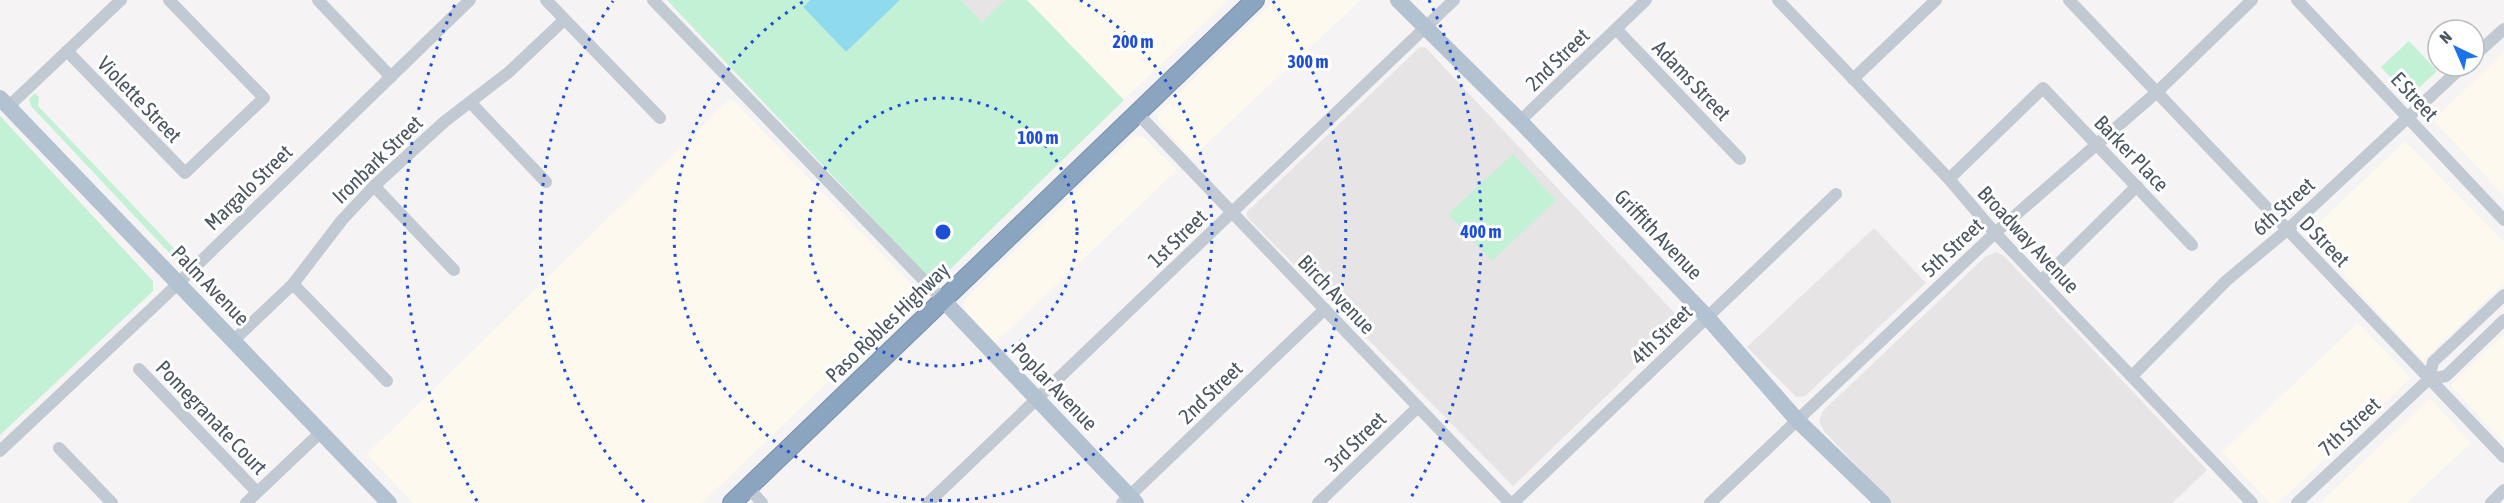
<svg xmlns="http://www.w3.org/2000/svg" width="2504" height="503" font-family="'Asap Condensed',sans-serif">
	<style>
		.commercial { fill: #fdf9ef }
		.education { fill: #e6e4e5 }
		.green { fill: #c3f1d5 }
		.water { fill: #90daee }
		.lines { fill: none; stroke-linecap: round; stroke-linejoin: round }
		.highway-casing { stroke: #7690ad; stroke-width: 20 }
		.minor { stroke: #c1cad2; stroke-width: 12 }
		.major { stroke: #b3c2d1; stroke-width: 16 }
		.highway { stroke: #8ba5c1; stroke-width: 18 }
		.ring { fill: none; stroke: #1d4ed8; stroke-width: 3; stroke-dasharray: 3 6 }
		.labels { text-anchor: middle; dominant-baseline: central; stroke-width: 6; stroke-linejoin: round; paint-order: stroke }
		.street-label { font-size: 21px; fill: #4a5661; stroke: #fff }
		.centre { fill: #1d4ed8; stroke: #fff; stroke-width: 3 }
		.ring-label { font-size: 18px; text-anchor: middle; font-weight: bold; fill: #1d4ed8; stroke: #fff; stroke-width: 6; stroke-linejoin: round; paint-order: stroke }
	</style>
	<rect width="100%" height="100%" fill="#f5f3f3"/>
	<g class="commercial">
		<path d="M1027 0H1228L1124 100Z"/>
		<path d="M1275 0H1361L1191 158 1158 121 1157 114Z"/>
		<path d="M2504 52V196L2433 120Z"/>
		<path d="M731 98 912 285V301L702 503H413L367 454Z"/>
		<path d="M1142 136 1177 170 995 343 966 311 963 305 967 297 1132 138Z"/>
		<path d="M2405 141 2504 242V283L2423 361 2306 235Z"/>
		<path d="M2358 323 2411 378 2278 503H2270L2222 452Z"/>
		<path d="M2504 334V443L2450 385Z"/>
		<path d="M2430 398 2471 443 2407 503H2320Z"/>
	</g>
	<g class="education">
		<path d="M961 0H1005L982 22Z"/>
		<path d="M1420 47 1426 48 1683 322 1513 486 1247 217V212Z"/>
		<path d="M1874 228 1926 283 1805 396 1796 397 1747 347Z"/>
		<path d="M1996 252 2004 256 2207 470 2172 503H1892L1824 431 1819 421 1823 411 1985 257Z"/>
	</g>
	<g class="green">
		<path d="M667 0H810L803 7 846 52 900 0H961L982 22 1005 0H1027L1124 100 935 284Z"/>
		<path d="M2409 41 2437 71 2409 97 2381 67Z"/>
		<path d="M35 93 39 97 38 106 185 260 175 259 31 106 29 99Z"/>
		<path d="M0 116 153 281V291L0 435Z"/>
		<path d="M1513 154 1556 200 1492 261 1448 214Z"/>
	</g>
	<path class="water" d="M810 0H900L846 52 803 7Z"/>
	<g class="lines">
		<defs>
			<path id="highway" d="M732 503 1255 0"/>
		</defs>
		<use href="#highway" class="highway-casing"/>
		<g class="minor">
			<path d="M318 0 391 77"/>
			<path d="M546 0 660 118"/>
			<path d="M653 0 943 300"/>
			<path d="M1778 0 1949 179 1995 233 2252 503"/>
			<path d="M2069 0 2504 457"/>
			<path d="M2297 0 2504 220"/>
			<path d="M1616 29 1740 159"/>
			<path d="M67 51 185 173 264 98 169 0"/>
			<path d="M2474 56 2504 29"/>
			<path d="M1853 79 1936 0"/>
			<path d="M470 102 546 182"/>
			<path d="M8 107 121 0"/>
			<path d="M1137 113 1510 503"/>
			<path d="M1520 121 1646 0"/>
			<path d="M1949 179 2043 88 2192 245"/>
			<path d="M374 186 454 270"/>
			<path d="M2041 281 2137 186"/>
			<path d="M293 284 387 381"/>
			<path d="M233 341 293 284 342 220 374 186 444 122 509 72 564 20"/>
			<path d="M139 369 257 492"/>
			<path d="M2132 376 2226 281 2287 230 2463 66"/>
			<path d="M2429 379 2446 376 2504 320"/>
			<path d="M59 448 112 503"/>
			<path d="M0 451 164 297 470 0"/>
			<path d="M748 487 762 503"/>
			<path d="M246 503 321 432"/>
			<path d="M928 503 1454 0"/>
			<path d="M1122 503 1325 309"/>
			<path d="M1318 503 1418 407"/>
			<path d="M1513 503 1836 194"/>
			<path d="M1710 503 1995 233 2157 92 2252 0"/>
			<path d="M2297 503 2429 379 2433 362 2504 295"/>
			<path d="M2491 503 2504 490"/>
		</g>
		<g class="major">
			<path d="M1398 0 1520 121 1707 317 1797 420 1883 503"/>
			<path d="M0 98 389 503"/>
			<path d="M943 300 1136 503"/>
		</g>
		<use href="#highway" class="highway"/>
	</g>
	<g class="ring">
		<circle cx="943" cy="232" r="134"/>
		<path d="M1080 0A269 269 0 1 1 806 0"/>
		<path d="M644 502A403 403 0 0 1 613 1M1273 1A403 403 0 0 1 1242 502"/>
		<path d="M477 501A538 538 0 0 1 457 0M1429 0A538 538 0 0 1 1409 501"/>
	</g>
	<g class="labels">
		<g class="street-label">
			<text transform="translate(1557 59) rotate(-44)">2nd Street</text>
			<text transform="translate(1692 80) rotate(46)">Adams Street</text>
			<text transform="translate(2415 96) rotate(47)">E Street</text>
			<text transform="translate(140 99) rotate(46)">Violette Street</text>
			<text transform="translate(2132 153) rotate(46)">Barker Place</text>
			<text transform="translate(377 159) rotate(-44)">Ironbark Street</text>
			<text transform="translate(248 187) rotate(-44)">Margalo Street</text>
			<text transform="translate(2283 206) rotate(-42)">6th Street</text>
			<text transform="translate(1659 234) rotate(46)">Griffith Avenue</text>
			<text transform="translate(1177 238) rotate(-44)">1st Street</text>
			<text transform="translate(2029 239) rotate(47)">Broadway Avenue</text>
			<text transform="translate(2325 241) rotate(46)">D Street</text>
			<text transform="translate(1952 247) rotate(-43)">5th Street</text>
			<text transform="translate(211 285) rotate(46)">Palm Avenue</text>
			<text transform="translate(1337 294) rotate(46)">Birch Avenue</text>
			<text transform="translate(887 322) rotate(-44)">Paso Robles Highway</text>
			<text transform="translate(1661 334) rotate(-44)">4th Street</text>
			<text transform="translate(1055 386) rotate(46)">Poplar Avenue</text>
			<text transform="translate(1210 392) rotate(-44)">2nd Street</text>
			<text transform="translate(212 417) rotate(46)">Pomegranate Court</text>
			<text transform="translate(2349 426) rotate(-43)">7th Street</text>
			<text transform="translate(1355 441) rotate(-44)">3rd Street</text>
		</g>
	</g>
	<circle cx="943" cy="232" r="9" class="centre"/>
	<g class="ring-label">
		<text x="1133" y="48">200 m</text>
		<text x="1308" y="68">300 m</text>
		<text x="1038" y="144">100 m</text>
		<text x="1481" y="238">400 m</text>
	</g>
	<g transform="translate(2456 48) rotate(316)"><circle r="28" fill="#ffffff" stroke="#b7bbc0" stroke-width="1.5"/>
	<path d="M0-4.5L10 22L0 15L-10 22Z" fill="#1a73e8"/>
	<text y="-9" font-size="16" font-weight="bold" text-anchor="middle" fill="#4a5661">N</text>
	</g>
</svg>
